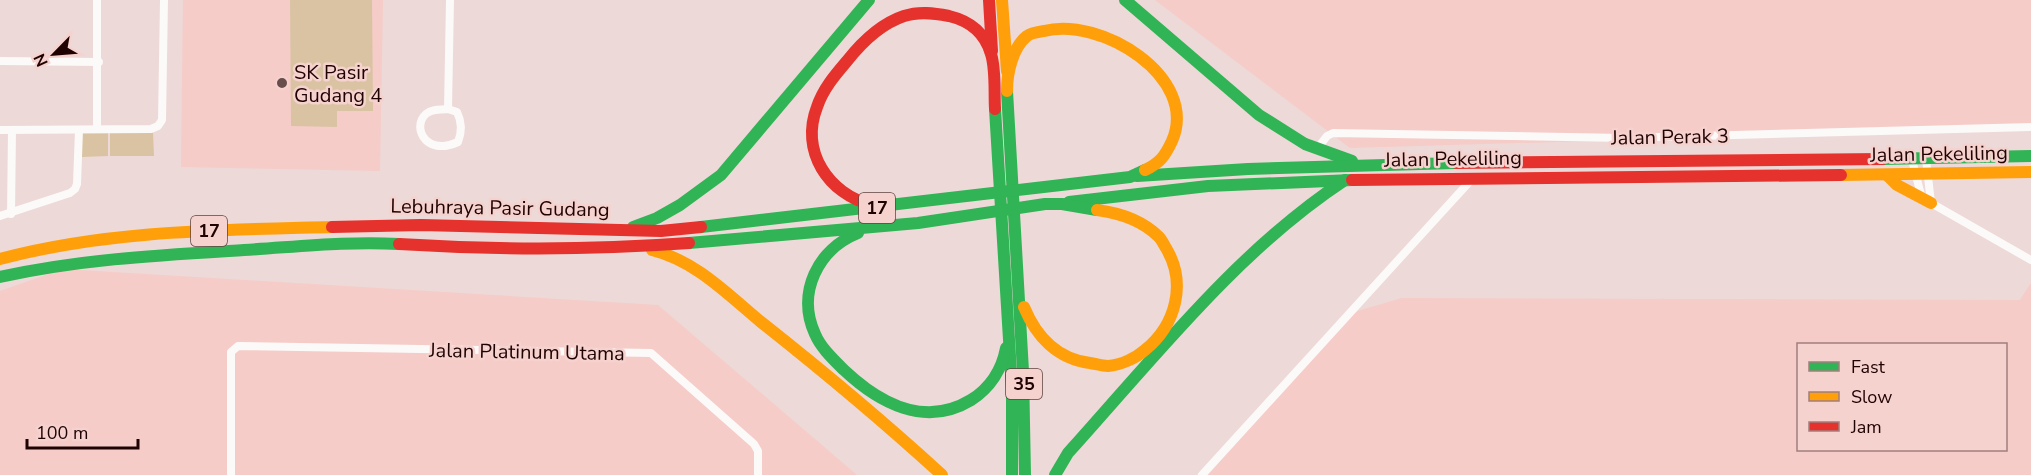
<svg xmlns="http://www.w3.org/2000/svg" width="2031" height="475" font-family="'Nunito Sans',sans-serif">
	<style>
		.built { fill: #f5ccc8; fill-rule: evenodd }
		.green { fill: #dac3a3 }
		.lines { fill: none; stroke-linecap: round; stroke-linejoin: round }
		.street { stroke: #fcf9f9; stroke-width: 8 }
		.fast { stroke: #30b455; stroke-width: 12 }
		.slow { stroke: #ff9f0a; stroke-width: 12 }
		.jam { stroke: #e5322d; stroke-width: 12 }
		.poi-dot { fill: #674e4d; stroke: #f6d2ce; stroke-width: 2 }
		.labels { text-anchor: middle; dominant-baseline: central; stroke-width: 5; stroke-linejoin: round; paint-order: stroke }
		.shield { fill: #f6d2ce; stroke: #604140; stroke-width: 1.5 }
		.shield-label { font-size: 18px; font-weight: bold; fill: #1f0303 }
		.poi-label { font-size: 20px; fill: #1f0303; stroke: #f6d2ce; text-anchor: start }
		.street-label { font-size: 20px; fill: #1f0303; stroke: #f6d2ce }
	</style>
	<rect width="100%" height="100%" fill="#edd9d7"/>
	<g class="built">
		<path d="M183 0H383L380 171 181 167Z"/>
		<path d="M1155 0H2031V128L1350 148Z"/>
		<path d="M63 269 658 305 857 475H0V291Z"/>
		<path d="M2031 283V475H1208L1354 312 1402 298 2020 300ZM1798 344H2006V450H1798Z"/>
	</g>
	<g class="green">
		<path d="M290 0H372L373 111H337V127L291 126Z"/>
		<path d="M108 132V156L82 157V133Z"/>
		<path d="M153 132 154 156H110V133Z"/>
	</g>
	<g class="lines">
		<g class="street">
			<path d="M97 0V129"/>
			<path d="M0 61 99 62"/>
			<path d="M448 109 457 112C462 122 462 132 458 142 423 158 410 122 429 112 434 109 442 110 448 109Z"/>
			<path d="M448 109 450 0"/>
			<path d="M0 130 151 129 158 126 162 120 164 0"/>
			<path d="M1317 149 1327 136 1333 133 1624 138 2031 127"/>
			<path d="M1926 159 1931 203"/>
			<path d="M1912 160 1921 195 1931 203 2031 260"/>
			<path d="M11 214 12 130"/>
			<path d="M0 216 70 193 75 189 77 184 79 130"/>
			<path d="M231 475V352L238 346 651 353 754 444 758 451V475"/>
			<path d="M1202 475 1472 179"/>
		</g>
		<g class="fast">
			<path d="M1125 0 1259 115 1305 144 1352 161"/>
			<path d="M1007 91 1023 371 1025 475"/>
			<path d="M995 109 1012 389V475"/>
			<path d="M1883 159 2031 156"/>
			<path d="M1137 176 1248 169 1456 163"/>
			<path d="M1069 202 1208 186 1352 180"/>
			<path d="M633 227 657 218 680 205 721 175 869 0"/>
			<path d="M701 227 1130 177 1145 170"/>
			<path d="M858 233C818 249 796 293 815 334 821 348 833 359 844 370 879 403 925 428 971 400 990 388 1002 369 1006 348"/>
			<path d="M689 243 918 223 1045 204H1062L1097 210"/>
			<path d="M0 277C81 259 162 255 244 250 296 247 347 241 399 244"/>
			<path d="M1055 475 1068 453C1154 358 1237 251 1345 180"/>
		</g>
		<g class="slow">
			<path d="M1002 0 1007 71"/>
			<path d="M1007 91C1007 74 1012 48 1027 36 1031 33 1038 32 1044 31 1100 16 1200 77 1172 141 1165 156 1160 163 1145 170"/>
			<path d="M1841 175 2031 172"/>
			<path d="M1887 175 1897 185 1931 203"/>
			<path d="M652 250C696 261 727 294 761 322 823 371 884 422 942 475"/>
			<path d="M0 259C108 230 221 230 332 227"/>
			<path d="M1024 307C1036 336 1057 359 1090 363 1096 364 1102 366 1108 366 1121 365 1136 358 1145 350 1176 325 1187 283 1166 248 1164 245 1162 240 1159 237 1142 220 1120 213 1097 210"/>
		</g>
		<g class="jam">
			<path d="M989 0 992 51"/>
			<path d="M1456 163 1883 159"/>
			<path d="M1352 180 1841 175"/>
			<path d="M872 205C828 194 800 151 817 107 823 89 835 75 847 61 862 42 880 24 904 16 919 11 934 13 949 16 970 21 985 33 991 54 996 70 994 92 995 109"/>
			<path d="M332 227 421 225 661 231 701 227"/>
			<path d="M399 244C495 250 592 250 689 243"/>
		</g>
	</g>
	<circle class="poi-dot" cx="282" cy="83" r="6"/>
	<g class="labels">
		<g class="shield">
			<rect x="859" y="193" width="36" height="30" rx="4.5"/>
			<rect x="191" y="216" width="36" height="30" rx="4.5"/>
			<rect x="1006" y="369" width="36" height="30" rx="4.5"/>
		</g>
		<g class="shield-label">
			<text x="877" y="208">17</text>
			<text x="209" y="231">17</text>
			<text x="1024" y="384">35</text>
		</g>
		<g class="poi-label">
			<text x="294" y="72">SK Pasir<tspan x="294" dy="23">Gudang 4</tspan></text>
		</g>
		<g class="street-label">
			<text transform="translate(1670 137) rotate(-1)">Jalan Perak 3</text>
			<text transform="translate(1939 154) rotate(-1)">Jalan Pekeliling</text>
			<text transform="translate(1453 159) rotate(-1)">Jalan Pekeliling</text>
			<text transform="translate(500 208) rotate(1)">Lebuhraya Pasir Gudang</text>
			<text transform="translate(527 352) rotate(1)">Jalan Platinum Utama</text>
		</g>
	</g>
	<rect x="1797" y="343" width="210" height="108" fill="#f6d2ce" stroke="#a07f7d" stroke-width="1.5"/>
	<rect x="1809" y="362" width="30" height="9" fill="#30b455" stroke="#a07f7d" stroke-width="1.5"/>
	<text x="1851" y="373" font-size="18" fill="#1f0303">Fast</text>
	<rect x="1809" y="392" width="30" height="9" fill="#ff9f0a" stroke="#a07f7d" stroke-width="1.5"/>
	<text x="1851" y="403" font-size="18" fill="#1f0303">Slow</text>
	<rect x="1809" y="422" width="30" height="9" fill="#e5322d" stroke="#a07f7d" stroke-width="1.5"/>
	<text x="1851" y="433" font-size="18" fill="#1f0303">Jam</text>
	<g transform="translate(54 54) rotate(245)" stroke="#f6d2ce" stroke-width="4.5" paint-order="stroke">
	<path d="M0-4.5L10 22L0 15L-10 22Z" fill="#1f0303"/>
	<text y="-9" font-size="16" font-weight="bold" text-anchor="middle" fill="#1f0303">N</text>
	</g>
	<path d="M27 439v9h111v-9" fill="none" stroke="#1f0303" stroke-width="3"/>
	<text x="36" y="439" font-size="18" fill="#1f0303" stroke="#f6d2ce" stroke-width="4.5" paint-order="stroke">100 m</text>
</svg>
